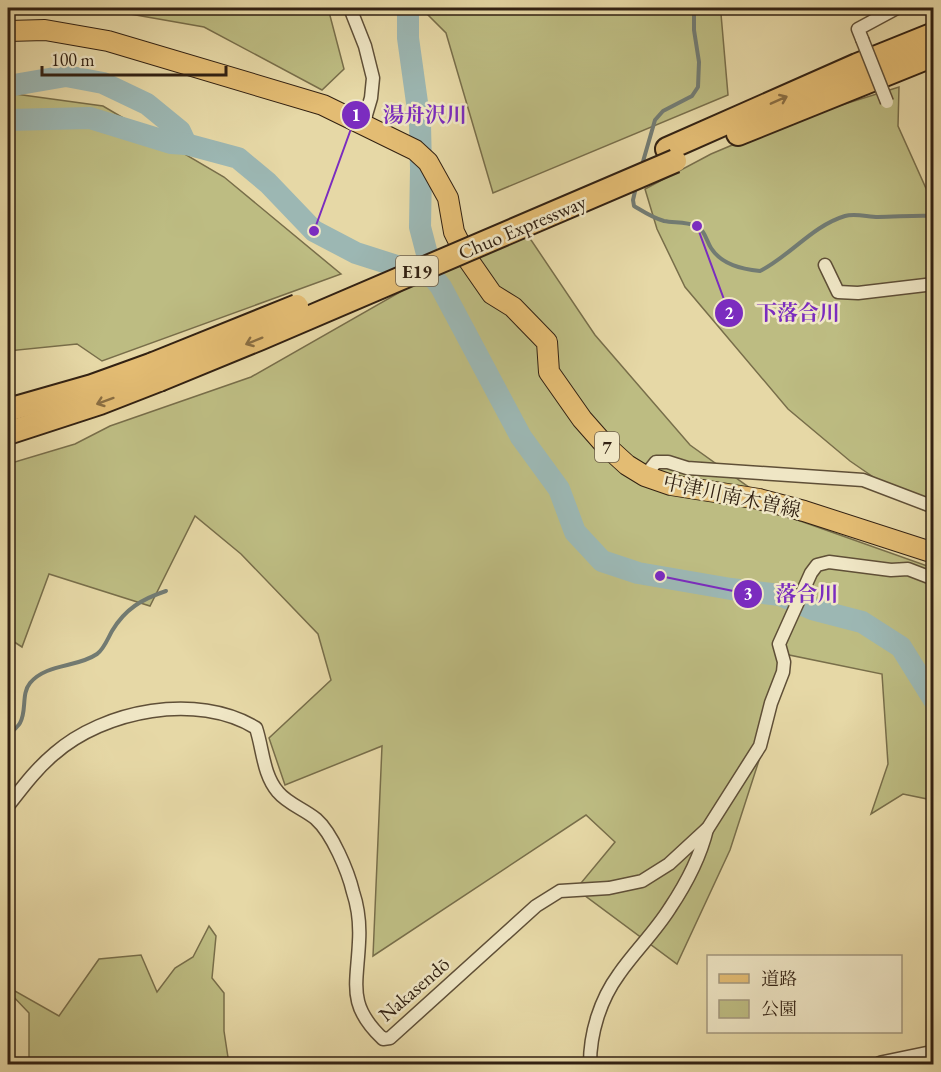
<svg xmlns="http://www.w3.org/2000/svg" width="941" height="1072" font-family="'EB Garamond','Noto Serif JP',serif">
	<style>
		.green { fill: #bdbc82; stroke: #786e4a; stroke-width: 1.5 }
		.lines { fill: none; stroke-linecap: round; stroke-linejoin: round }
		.stream { stroke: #727b73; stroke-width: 4 }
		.river { stroke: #9cb7b3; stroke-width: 22 }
		.minor-casing { stroke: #5f4f37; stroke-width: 15 }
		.tertiary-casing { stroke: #5f4f37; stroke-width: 18 }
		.primary-casing { stroke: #322112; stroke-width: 22 }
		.motorway-casing { stroke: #322112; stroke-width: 26 }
		.minor { stroke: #efe6c5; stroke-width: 12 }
		.tertiary { stroke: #efe6c5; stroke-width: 15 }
		.primary { stroke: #e3bc73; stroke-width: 20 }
		.motorway { stroke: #e3bc73; stroke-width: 22 }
		.minor-bridge-casing { stroke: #5f4f37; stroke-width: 15; stroke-linecap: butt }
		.motorway-bridge-casing { stroke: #322112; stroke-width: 26; stroke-linecap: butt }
		.minor-bridge { stroke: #efe6c5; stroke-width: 12 }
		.motorway-bridge { stroke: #e3bc73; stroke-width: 22 }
		.oneway { stroke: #8a6e42 }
		.labels { text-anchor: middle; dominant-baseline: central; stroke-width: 5; stroke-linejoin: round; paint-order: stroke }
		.shield { fill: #efe6c5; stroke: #6b5c48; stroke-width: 1.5 }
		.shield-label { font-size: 18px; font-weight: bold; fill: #322112 }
		.street-label { font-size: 20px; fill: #322112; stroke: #efe6c5 }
		.leader { fill: none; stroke: #7b2cbf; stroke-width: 2 }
		.callout-dot { fill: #7b2cbf; stroke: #efe6c5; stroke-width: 2 }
		.mark-label { font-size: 18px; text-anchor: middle; font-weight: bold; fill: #fff }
		.callout-label { font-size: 21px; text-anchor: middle; font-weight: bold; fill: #7b2cbf; stroke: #efe6c5; stroke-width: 5; stroke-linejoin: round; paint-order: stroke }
	</style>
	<rect width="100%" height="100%" fill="#e6d8a6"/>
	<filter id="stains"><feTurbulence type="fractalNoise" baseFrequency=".00333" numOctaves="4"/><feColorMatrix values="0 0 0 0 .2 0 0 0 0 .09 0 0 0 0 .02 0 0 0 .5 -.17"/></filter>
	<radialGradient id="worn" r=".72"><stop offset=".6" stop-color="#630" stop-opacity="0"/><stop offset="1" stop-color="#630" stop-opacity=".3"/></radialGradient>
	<g class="green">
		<path d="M96 8H328L344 69 322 90 204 27Z"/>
		<path d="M421 8H734L721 14 728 95 493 193 446 33Z"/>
		<path d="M899 87 898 126 933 204V514L917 507 850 461 788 409 685 287 657 229 645 189 711 154 787 122Z"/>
		<path d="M8 93 103 106 224 177 341 274 102 361 77 344 8 351Z"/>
		<path d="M527 234 595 335 690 445 792 518 933 568V816L927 799 903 794 871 814 888 764 882 674 784 654 762 751 730 850 677 964 576 889 615 842 586 815 373 956 382 746 285 785 269 738 331 680 318 634 241 554 195 516 150 606 49 574 22 647 8 638V464L75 444 110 426 251 377 486 243Z"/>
		<path d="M209 926 216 936 212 978 224 993V1031L229 1064H29V1013L8 991V987L59 1016 99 959 141 955 157 992 175 968 193 957Z"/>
	</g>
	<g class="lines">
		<g class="stream">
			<path d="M642 165 655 120 663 111 692 96 698 87 699 62 694 30V8"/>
			<path d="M636 187 633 200 634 206C644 212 653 218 664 221 674 223 686 221 696 226 705 230 706 240 711 248 722 265 742 269 760 271 790 256 812 226 845 216 855 213 868 217 878 217 896 217 915 215 934 216"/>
			<path d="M8 736C11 732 17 728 20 723 27 711 21 694 30 683 47 663 77 668 97 654 104 649 108 638 112 631 125 609 142 599 166 591"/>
		</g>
		<g class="river">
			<path d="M408 8V38L420 124 421 169 420 227 433 277 441 287 521 437 559 489 575 532 602 561 638 573 731 589 780 595 812 609 862 622 901 647 934 700"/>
			<path d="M8 86 66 76 103 83 147 104 180 131 186 144"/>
			<path d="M8 120 90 118 171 143 186 144 238 158 268 183 314 231 356 253 428 276"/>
		</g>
		<defs>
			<g id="minor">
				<path d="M350 8 365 46 373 78 371 98 363 125"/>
				<path d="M862 39 858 29 897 8"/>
				<path d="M825 265 838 292 858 293 934 284"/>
				<path d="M645 476 656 462H668L687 468 863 480 934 507"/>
				<path d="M8 806C22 788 36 769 54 754 104 710 197 692 256 728 263 749 263 775 278 792 288 804 304 809 316 819 332 833 348 871 353 892 358 907 360 926 359 942 357 986 347 1005 383 1039L390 1038 536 906 560 891 609 888 642 881 669 864 708 828 760 746 771 703 783 672 784 662 779 644 811 573 817 565 829 562 891 570 908 569 934 579"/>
				<path d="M590 1064C590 1033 600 1000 619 974 635 951 655 932 670 908 686 884 700 858 707 829"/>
			</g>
			<path id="tertiary" d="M881 1064 934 1053"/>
			<path id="primary" d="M8 31 45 30 108 41 323 105 415 150 428 162 448 198 454 232 467 258 492 294 513 307 547 342 549 372 582 419 604 444 627 465 645 476 671 485 759 499 804 511 934 553"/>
			<g id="motorway">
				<path d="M738 134 934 55"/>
				<path d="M667 149 857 65 934 34"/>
				<path d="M8 410 92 386 153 364"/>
				<path d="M8 433 100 403 159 380"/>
			</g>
		</defs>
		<use href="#minor" class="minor-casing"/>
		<use href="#tertiary" class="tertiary-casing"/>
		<use href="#primary" class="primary-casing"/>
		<use href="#motorway" class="motorway-casing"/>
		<use href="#minor" class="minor"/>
		<use href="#tertiary" class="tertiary"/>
		<use href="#primary" class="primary"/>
		<use href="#motorway" class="motorway"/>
		<defs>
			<path id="minor-bridge" d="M862 39 887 102"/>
			<g id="motorway-bridge">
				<path d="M153 364 297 306"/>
				<path d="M159 380 259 339 675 161"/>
			</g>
		</defs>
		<use href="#minor-bridge" class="minor-bridge-casing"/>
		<use href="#motorway-bridge" class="motorway-bridge-casing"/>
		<use href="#minor-bridge" class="minor-bridge"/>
		<use href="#motorway-bridge" class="motorway-bridge"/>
	</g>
	<defs><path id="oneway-shaft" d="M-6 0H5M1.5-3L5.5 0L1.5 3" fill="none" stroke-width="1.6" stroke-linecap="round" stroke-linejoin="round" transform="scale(1.5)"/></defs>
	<g class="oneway">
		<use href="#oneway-shaft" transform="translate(779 100) rotate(-24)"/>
		<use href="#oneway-shaft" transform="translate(254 341) rotate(158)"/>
		<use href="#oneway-shaft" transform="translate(105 401) rotate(160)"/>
	</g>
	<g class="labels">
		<g class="shield">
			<rect x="396" y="256" width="42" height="30" rx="4.5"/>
			<rect x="595" y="432" width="24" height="30" rx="4.5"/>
		</g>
		<g class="shield-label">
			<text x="417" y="271">E19</text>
			<text x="607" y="447">7</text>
		</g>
		<g class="street-label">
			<text transform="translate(522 227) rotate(-23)">Chuo Expressway</text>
			<text transform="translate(732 496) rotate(12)">中津川南木曽線</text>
			<text transform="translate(414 989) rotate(-41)">Nakasendō</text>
		</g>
	</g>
	<path class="leader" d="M314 231L356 115M697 226L729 313M660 576L748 594"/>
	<g class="callout-dot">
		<circle cx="314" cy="231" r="6"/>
		<circle cx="697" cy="226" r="6"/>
		<circle cx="660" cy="576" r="6"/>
		<circle cx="356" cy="115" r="15"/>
		<circle cx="729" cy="313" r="15"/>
		<circle cx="748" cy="594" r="15"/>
	</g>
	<g class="mark-label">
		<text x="356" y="121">1</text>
		<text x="729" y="319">2</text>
		<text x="748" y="600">3</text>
	</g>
	<g class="callout-label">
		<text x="425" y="122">湯舟沢川</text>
		<text x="798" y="320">下落合川</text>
		<text x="807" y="601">落合川</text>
	</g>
	<rect width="941" height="1072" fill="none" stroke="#e6d8a6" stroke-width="30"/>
	<rect x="9" y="9" width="923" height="1054" fill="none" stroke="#322112" stroke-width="3"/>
	<rect x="15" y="15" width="911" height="1042" fill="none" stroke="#322112" stroke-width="1.5"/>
	<rect x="707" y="955" width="195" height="78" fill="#efe6c5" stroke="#a3977d" stroke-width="1.5"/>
	<rect x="719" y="974" width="30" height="9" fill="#e3bc73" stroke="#a3977d" stroke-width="1.5"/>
	<text x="761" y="985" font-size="18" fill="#322112">道路</text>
	<rect x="719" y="1000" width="30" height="18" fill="#bdbc82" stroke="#a3977d" stroke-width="1.5"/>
	<text x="761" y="1015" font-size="18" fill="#322112">公園</text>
	<path d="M42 66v9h184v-9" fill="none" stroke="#322112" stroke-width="3"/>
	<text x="51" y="66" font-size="18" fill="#322112" stroke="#efe6c5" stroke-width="4.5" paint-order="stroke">100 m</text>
	<rect width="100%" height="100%" filter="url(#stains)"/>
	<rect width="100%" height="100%" fill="url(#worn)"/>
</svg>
